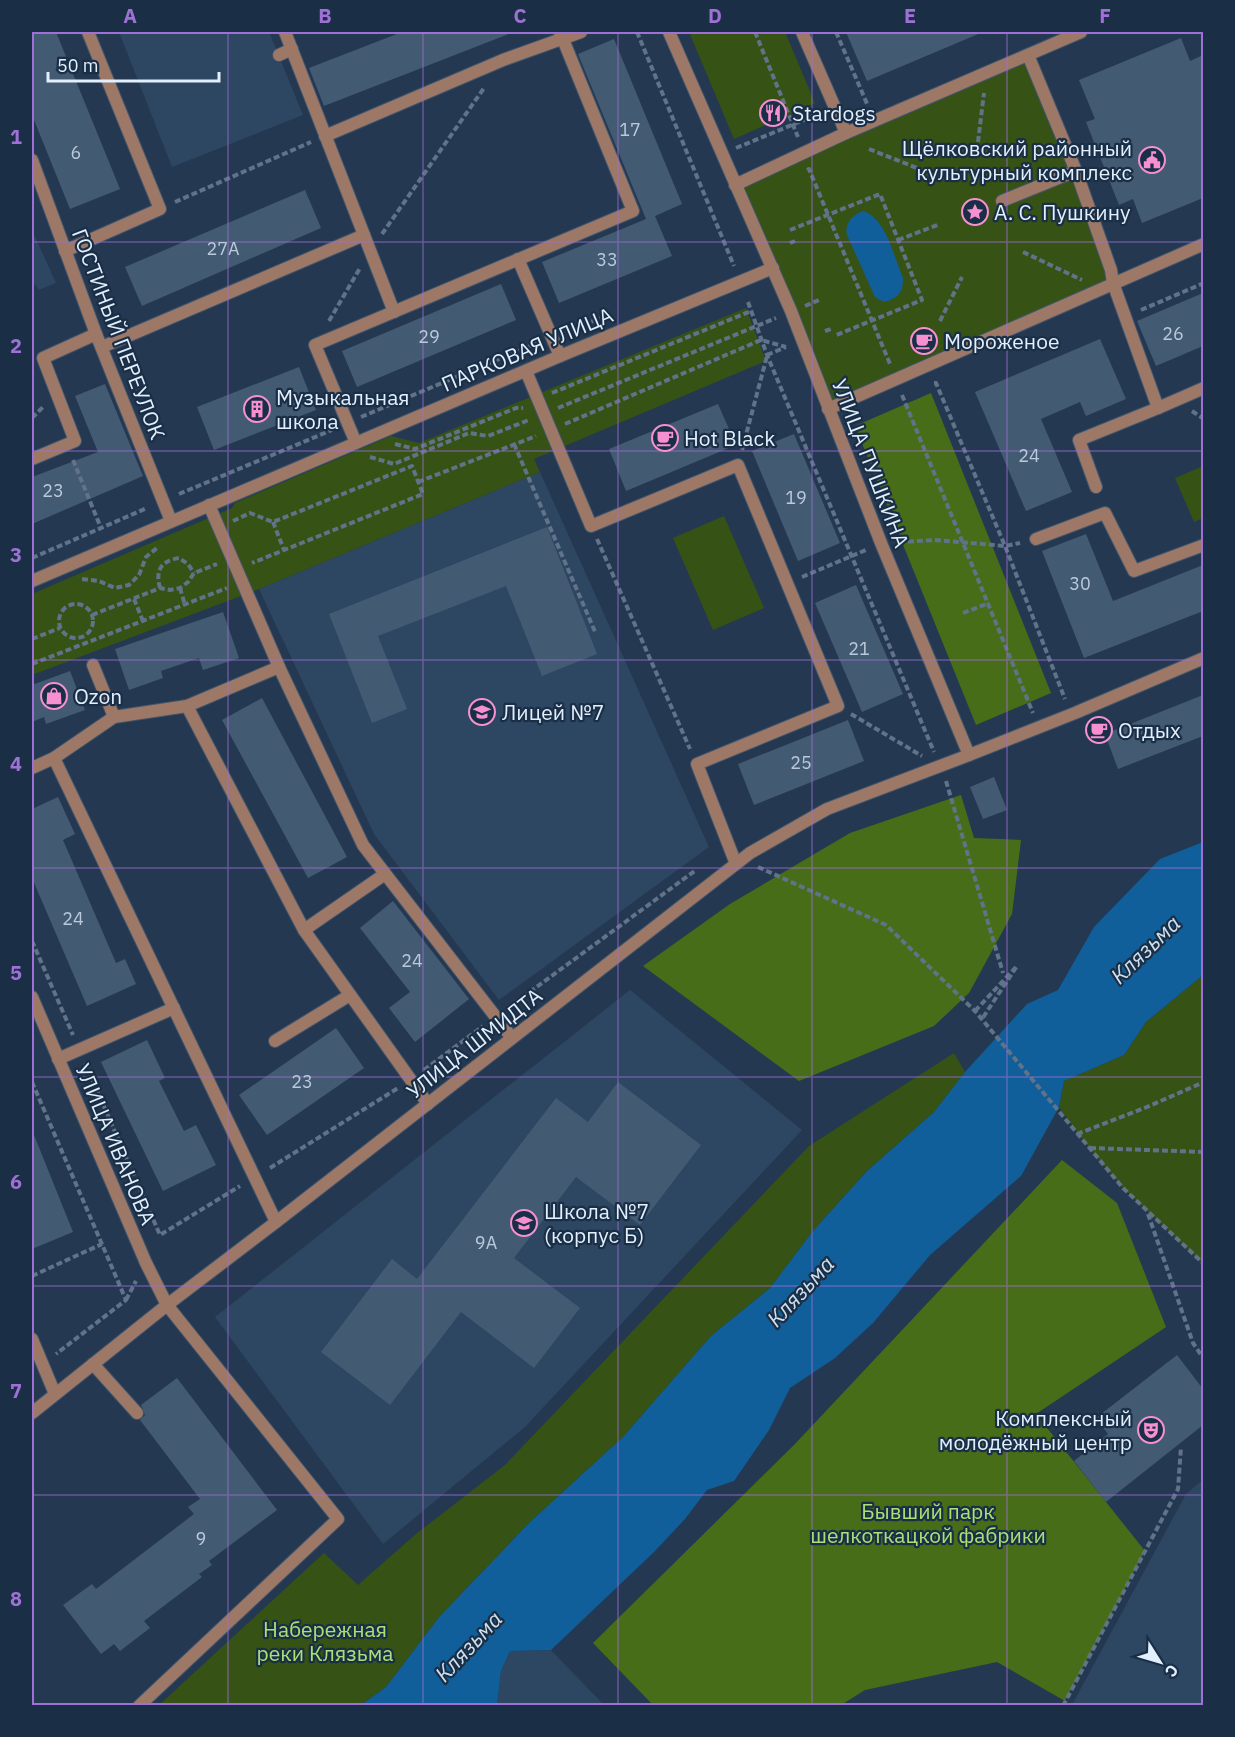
<svg xmlns="http://www.w3.org/2000/svg" width="1235" height="1737" font-family="'IBM Plex Sans',sans-serif">
	<style>
		.built { fill: #2d4662 }
		.green { fill: #365215 }
		.forest { fill: #486d19 }
		.water { fill: #105f9a }
		.building { fill: #435a73 }
		.lines { fill: none; stroke-linecap: round; stroke-linejoin: round }
		.service-casing { stroke: #42566d; stroke-width: 14 }
		.pedestrian-casing { stroke: #42566d; stroke-width: 14 }
		.minor-casing { stroke: #42566d; stroke-width: 14 }
		.tertiary-casing { stroke: #42566d; stroke-width: 14 }
		.path { stroke: #607388; stroke-width: 4; stroke-dasharray: 6 3; stroke-linecap: butt }
		.service { stroke: #9e7867; stroke-width: 12 }
		.pedestrian { stroke: #9e7867; stroke-width: 12 }
		.minor { stroke: #9e7867; stroke-width: 12 }
		.tertiary { stroke: #9e7867; stroke-width: 12 }
		.grid { fill: none; stroke: #9f70d5; stroke-width: 1.5; stroke-opacity: 0.55 }
		.labels { text-anchor: middle; dominant-baseline: central; stroke-width: 4.5; stroke-linejoin: round; paint-order: stroke }
		.number-label { font-size: 18px; fill: #bacadb }
		.poi-label { font-size: 21px; fill: #e1effe; stroke: #1a2f46; text-anchor: start }
		.street-label { font-size: 21px; fill: #e1effe; stroke: #1a2f46 }
		.park-label { font-size: 21px; fill: #aae074; stroke: #1a2f46 }
		.water-label { font-size: 22px; font-style: italic; fill: #cfe1f1; stroke: #1a2f46 }
		.neatline { fill: none; stroke: #9f70d5; stroke-width: 2 }
		.grid-label { font-size: 20px; text-anchor: middle; font-weight: bold; fill: #9f70d5 }
	</style>
	<rect width="100%" height="100%" fill="#243951"/>
	<g class="built">
		<path d="M119 32H269L303 115 172 167Z"/>
		<path d="M32 230 56 283 39 290 35 284 32 286Z"/>
		<path d="M540 472 709 847 499 1000 374 834 259 589Z"/>
		<path d="M630 990 802 1130 525 1427 383 1544 215 1317Z"/>
		<path d="M1203 1480V1705H1072L1186 1494Z"/>
		<path d="M551 1650 604 1705 497 1706 501 1671 510 1651Z"/>
	</g>
	<g class="green">
		<path d="M689 32H785L815 103 734 139Z"/>
		<path d="M1028 55 1113 283 828 409 735 185Z"/>
		<path d="M746 308 766 361 534 459 540 472 259 589 32 675V594L232 508 235 503 391 436 419 443Z"/>
		<path d="M1203 466V518L1194 522 1175 478Z"/>
		<path d="M724 516 764 608 713 630 673 538Z"/>
		<path d="M1203 975V1264L1123 1188 1089 1148 1059 1107 1064 1081 1124 1055 1146 1022Z"/>
		<path d="M954 1053 965 1072 934 1112 867 1171 813 1231 770 1288 711 1336 623 1437 530 1522 440 1616 386 1687 361 1705 158 1706 324 1553 358 1585 416 1534 505 1465 809 1146Z"/>
	</g>
	<g class="forest">
		<path d="M931 393 1051 693 976 725 855 426Z"/>
		<path d="M961 795 974 838 1021 840 1012 914 969 993 934 1026 799 1081 643 966 730 904 850 833Z"/>
		<path d="M1062 1160 1117 1203 1166 1327 1036 1414 1145 1551 1065 1701 997 1662 865 1690 841 1705H653L593 1643 794 1445Z"/>
	</g>
	<g class="water">
		<path d="M863 211C886 218 894 257 903 278 903 293 898 298 884 302L875 297 847 235C844 224 853 214 863 211Z"/>
		<path d="M1203 842V975L1146 1022 1124 1055 1064 1081 1059 1107 1021 1176 930 1255 873 1323 835 1358 790 1388 769 1430 734 1481 707 1490 685 1519 654 1552 551 1650 510 1651 501 1671 497 1705H361L386 1687 440 1616 530 1522 623 1437 711 1336 770 1288 813 1231 867 1171 934 1112 965 1072 1027 1004 1058 990 1094 927 1160 859Z"/>
	</g>
	<g class="building">
		<path d="M32 32H56L120 189 70 209 32 115Z"/>
		<path d="M402 32H511V33L324 106 309 68Z"/>
		<path d="M846 32H983L867 81Z"/>
		<path d="M1181 38 1190 61 1203 55V198L1142 223 1133 199 1119 205 1086 122 1095 119 1079 80Z"/>
		<path d="M614 39 682 204 655 216 672 256 559 303 542 262 646 219 578 54Z"/>
		<path d="M305 190 321 228 142 306 125 267Z"/>
		<path d="M501 284 516 320 357 387 342 351Z"/>
		<path d="M1203 293V346L1156 366 1137 321Z"/>
		<path d="M1100 339 1126 399 1086 416 1080 402 1041 419 1072 492 1026 511 975 392Z"/>
		<path d="M299 367 316 410 214 450 197 407Z"/>
		<path d="M105 384 143 476 32 524V477L98 452 75 396Z"/>
		<path d="M718 404 736 445 626 491 609 449Z"/>
		<path d="M794 434 840 543 798 561 752 451Z"/>
		<path d="M547 527 597 654 542 676 506 586 378 636 407 709 372 723 329 614Z"/>
		<path d="M1086 534 1113 601 1203 565V611L1084 658 1042 551Z"/>
		<path d="M856 585 903 694 862 712 815 603Z"/>
		<path d="M223 612 239 658 203 670 199 658 161 671 163 678 129 690 115 649Z"/>
		<path d="M70 671 85 710 46 724 44 717 32 722V685Z"/>
		<path d="M1203 695V736L1118 769 1105 734Z"/>
		<path d="M262 698 347 857 308 878 222 720Z"/>
		<path d="M848 720 864 761 754 805 738 764Z"/>
		<path d="M994 777 1007 810 983 819 970 787Z"/>
		<path d="M58 797 75 834 63 840 116 963 125 959 136 984 87 1006 32 878V809Z"/>
		<path d="M393 901 469 999 415 1042 389 1008 410 992 360 928Z"/>
		<path d="M336 1028 364 1068 267 1135 239 1095Z"/>
		<path d="M147 1040 165 1078 159 1081 184 1131 196 1125 216 1165 163 1191 101 1062Z"/>
		<path d="M618 1082 701 1145 640 1225 576 1177 514 1258 580 1308 534 1368 461 1312 390 1405 321 1352 392 1259 417 1279 556 1098 588 1122Z"/>
		<path d="M32 1130 73 1232 32 1249Z"/>
		<path d="M1177 1355 1203 1389V1425L1106 1502 1074 1461 1108 1434 1096 1418Z"/>
		<path d="M177 1378 277 1510 209 1561 212 1565 199 1574 202 1577 144 1621 150 1628 120 1651 114 1644 101 1654 63 1605 92 1584 96 1589 194 1514 188 1507 200 1499 140 1420 145 1415 141 1405Z"/>
	</g>
	<g class="lines">
		<defs>
			<g id="service">
				<path d="M285 32 394 312"/>
				<path d="M279 55 292 49"/>
				<path d="M1028 55 1076 171 1111 270 1113 283 1158 408 1079 440 1096 487"/>
				<path d="M325 136 503 60 581 32"/>
				<path d="M65 251 160 209 88 32"/>
				<path d="M518 259 560 356"/>
				<path d="M102 347 364 235"/>
				<path d="M526 371 591 526 738 465 838 706 697 764 736 864"/>
				<path d="M1158 408 1204 388"/>
				<path d="M828 409 1204 244"/>
				<path d="M356 443 315 345 633 211 560 32"/>
				<path d="M32 459 75 441 43 358 96 334"/>
				<path d="M209 505 279 667 363 845 512 1038"/>
				<path d="M1036 539 1105 513 1134 571 1204 545"/>
				<path d="M93 665 114 717"/>
				<path d="M187 706 304 930 428 1104"/>
				<path d="M969 755 1075 713 1204 658"/>
				<path d="M54 758 276 1222"/>
				<path d="M32 768 54 758 114 717 187 706 279 667"/>
				<path d="M304 930 385 874"/>
				<path d="M275 1041 350 995"/>
				<path d="M58 1059 174 1008"/>
				<path d="M32 1339 55 1394"/>
				<path d="M93 1364 137 1413"/>
				<path d="M139 1706 338 1519 167 1305"/>
			</g>
			<path id="pedestrian" d="M1002 201 1076 171"/>
			<g id="minor">
				<path d="M846 133 1081 32"/>
				<path d="M32 160 96 334 171 521"/>
				<path d="M32 581 560 356 773 268"/>
			</g>
			<g id="tertiary">
				<path d="M735 185 846 133 802 32"/>
				<path d="M32 997 146 1263 167 1305"/>
				<path d="M32 1413 167 1305 276 1222 750 853 827 809 969 755 881 543 791 311 669 32"/>
			</g>
		</defs>
		<use href="#service" class="service-casing"/>
		<use href="#pedestrian" class="pedestrian-casing"/>
		<use href="#minor" class="minor-casing"/>
		<use href="#tertiary" class="tertiary-casing"/>
		<g class="path">
			<path d="M637 32 734 266"/>
			<path d="M755 32 798 137"/>
			<path d="M836 32 868 106"/>
			<path d="M978 142 984 93"/>
			<path d="M736 148 821 113"/>
			<path d="M869 149 917 168"/>
			<path d="M807 170 809 169 890 364"/>
			<path d="M175 202 311 142"/>
			<path d="M790 230 880 194 922 300 834 336"/>
			<path d="M382 234 484 88"/>
			<path d="M898 240 940 224"/>
			<path d="M790 243 795 241"/>
			<path d="M1023 252 1082 280"/>
			<path d="M748 302 767 355 934 752"/>
			<path d="M805 306 819 300"/>
			<path d="M1141 310 1204 283"/>
			<path d="M329 321 360 268"/>
			<path d="M940 321 962 277"/>
			<path d="M566 331 607 316"/>
			<path d="M825 331 831 329"/>
			<path d="M767 355 786 347"/>
			<path d="M934 383H936L1005 546 1065 699"/>
			<path d="M552 393 751 311"/>
			<path d="M902 395 1033 713"/>
			<path d="M558 408 776 318"/>
			<path d="M1192 411 1204 419"/>
			<path d="M361 417 537 343"/>
			<path d="M32 418 44 406"/>
			<path d="M565 424 761 340 786 347"/>
			<path d="M395 444 415 449 516 408H523"/>
			<path d="M514 444 596 634"/>
			<path d="M742 450 767 356"/>
			<path d="M370 457 394 464 469 433 488 436 529 420"/>
			<path d="M73 460 101 528"/>
			<path d="M418 482 536 436"/>
			<path d="M179 494 332 430"/>
			<path d="M233 521 250 513 273 522 412 466 423 494 252 563"/>
			<path d="M273 522 284 550"/>
			<path d="M597 539 690 749"/>
			<path d="M899 542 935 540 1005 546 1020 543"/>
			<path d="M32 558 147 508"/>
			<path d="M802 577 866 550"/>
			<path d="M82 579 99 581 115 588 129 585 139 575 146 557 157 548"/>
			<path d="M160 588C155 570 161 561 179 558L188 564 194 573"/>
			<path d="M180 588 185 605"/>
			<path d="M134 599 143 621"/>
			<circle cx="76" cy="621" r="17"/>
			<path d="M963 613 989 603"/>
			<path d="M92 615 160 588 170 590 180 588 188 582 194 573 217 564"/>
			<path d="M32 639 60 628"/>
			<path d="M32 664 227 588"/>
			<path d="M851 714 922 756"/>
			<path d="M946 781 1003 973"/>
			<path d="M758 867 886 925 975 1011 1123 1188 1204 1264"/>
			<path d="M32 941 73 1035"/>
			<path d="M508 1008 696 870"/>
			<path d="M975 1011 1017 966 982 1019"/>
			<path d="M85 1063 160 1235 240 1186"/>
			<path d="M424 1070 483 1026"/>
			<path d="M32 1082 126 1300 56 1354"/>
			<path d="M1077 1134 1147 1107 1204 1082"/>
			<path d="M1090 1148 1204 1152"/>
			<path d="M270 1168 398 1088"/>
			<path d="M1148 1214 1193 1343 1204 1359"/>
			<path d="M32 1276 102 1244"/>
			<path d="M126 1300 136 1281"/>
			<path d="M1063 1706 1178 1489 1181 1447"/>
		</g>
		<use href="#service" class="service"/>
		<use href="#pedestrian" class="pedestrian"/>
		<use href="#minor" class="minor"/>
		<use href="#tertiary" class="tertiary"/>
	</g>
	<path class="grid" d="M228 32V1706M423 32V1706M618 32V1706M812 32V1706M1007 32V1706M32 242H1204M32 451H1204M32 660H1204M32 868H1204M32 1077H1204M32 1286H1204M32 1495H1204"/>
	<defs>
		<symbol id="restaurant-ring" viewBox="-11 -11 22 22"><circle r="9.5" fill="#1a2f46" stroke="#f690d0" stroke-width="1.5"/><path d="M-5-6h1v4h1v-4h1v4h1v-4h1v5L-1.5 .5V6h-2V.5L-5-1ZM5-6V6H3V1.5H1.5Q1.5-4 5-6Z" fill="#f690d0"/></symbol>
		<symbol id="civic-ring" viewBox="-11 -11 22 22"><circle r="9.5" fill="#1a2f46" stroke="#f690d0" stroke-width="1.5"/><path d="M-.6-6.5H3V-4.5H.6V-3L4-1V1h2V6H-6V1h2V-1L-.6-3ZM-1.2 2.5V6h2.4V2.5Z" fill="#f690d0"/></symbol>
		<symbol id="sight-ring" viewBox="-11 -11 22 22"><circle r="9.5" fill="#1a2f46" stroke="#f690d0" stroke-width="1.5"/><path d="M0-6L1.8-2.2L6-1.7L2.9 1.2L3.7 5.4L0 3.3L-3.7 5.4L-2.9 1.2L-6-1.7L-1.8-2.2Z" fill="#f690d0"/></symbol>
		<symbol id="cafe-ring" viewBox="-11 -11 22 22"><circle r="9.5" fill="#1a2f46" stroke="#f690d0" stroke-width="1.5"/><path d="M-5.5-4.5H6V0H3Q3 3.5 0 3.5H-2.5Q-5.5 3.5-5.5 0ZM3-3.2v2h1.7v-2ZM-6 4.5H4V6H-6Z" fill="#f690d0"/></symbol>
		<symbol id="building-ring" viewBox="-11 -11 22 22"><circle r="9.5" fill="#1a2f46" stroke="#f690d0" stroke-width="1.5"/><path d="M-4-6H4V6H1V3H-1V6H-4ZM-2.5-4.3h1.7v1.8h-1.7ZM.8-4.3h1.7v1.8H.8ZM-2.5-1h1.7V.8h-1.7ZM.8-1h1.7V.8H.8Z" fill="#f690d0"/></symbol>
		<symbol id="shop-ring" viewBox="-11 -11 22 22"><circle r="9.5" fill="#1a2f46" stroke="#f690d0" stroke-width="1.5"/><path d="M-5-2.5h2.3a2.7 3.5 0 0 1 5.4 0H5L5.5 6h-11ZM-1.5-2.5h3a1.5 2.3 0 0 0-3 0Z" fill="#f690d0"/></symbol>
		<symbol id="school-ring" viewBox="-11 -11 22 22"><circle r="9.5" fill="#1a2f46" stroke="#f690d0" stroke-width="1.5"/><path d="M0-5L7-2L0 1L-7-2ZM-4 1L0 2.5L4 1V4Q0 6-4 4Z" fill="#f690d0"/></symbol>
		<symbol id="theatre-ring" viewBox="-11 -11 22 22"><circle r="9.5" fill="#1a2f46" stroke="#f690d0" stroke-width="1.5"/><path d="M-5-5.5Q0-4 5-5.5V0Q5 5 0 6Q-5 5-5 0ZM-3.3-2.5H-1v1.5H-3.3ZM1-2.5H3.3v1.5H1ZM-2.8 1Q0 5.5 2.8 1Z" fill="#f690d0"/></symbol>
	</defs>
	<g fill-rule="evenodd">
		<use href="#restaurant-ring" x="758" y="98" width="30" height="30"/>
		<use href="#civic-ring" x="1137" y="145" width="30" height="30"/>
		<use href="#sight-ring" x="960" y="197" width="30" height="30"/>
		<use href="#cafe-ring" x="909" y="326" width="30" height="30"/>
		<use href="#building-ring" x="242" y="394" width="30" height="30"/>
		<use href="#cafe-ring" x="650" y="423" width="30" height="30"/>
		<use href="#shop-ring" x="39" y="681" width="30" height="30"/>
		<use href="#school-ring" x="467" y="697" width="30" height="30"/>
		<use href="#cafe-ring" x="1084" y="715" width="30" height="30"/>
		<use href="#school-ring" x="509" y="1208" width="30" height="30"/>
		<use href="#theatre-ring" x="1136" y="1415" width="30" height="30"/>
	</g>
	<g class="labels">
		<g class="number-label">
			<text x="630" y="129">17</text>
			<text x="76" y="152">6</text>
			<text x="223" y="248">27А</text>
			<text x="607" y="259">33</text>
			<text x="1173" y="333">26</text>
			<text x="429" y="336">29</text>
			<text x="1029" y="455">24</text>
			<text x="53" y="490">23</text>
			<text x="796" y="497">19</text>
			<text x="1080" y="583">30</text>
			<text x="859" y="648">21</text>
			<text x="801" y="762">25</text>
			<text x="73" y="918">24</text>
			<text x="412" y="960">24</text>
			<text x="302" y="1081">23</text>
			<text x="486" y="1242">9А</text>
			<text x="201" y="1538">9</text>
		</g>
		<g class="poi-label">
			<text x="792" y="113">Stardogs</text>
			<text x="1132" y="148" text-anchor="end">Щёлковский районный<tspan x="1132" dy="24">культурный комплекс</tspan></text>
			<text x="994" y="212">А. С. Пушкину</text>
			<text x="944" y="341">Мороженое</text>
			<text x="276" y="397">Музыкальная<tspan x="276" dy="24">школа</tspan></text>
			<text x="684" y="438">Hot Black</text>
			<text x="74" y="696">Ozon</text>
			<text x="502" y="712">Лицей №7</text>
			<text x="1118" y="730">Отдых</text>
			<text x="544" y="1211">Школа №7<tspan x="544" dy="24">(корпус Б)</tspan></text>
			<text x="1132" y="1418" text-anchor="end">Комплексный<tspan x="1132" dy="24">молодёжный центр</tspan></text>
		</g>
		<g class="street-label">
			<text transform="translate(119 334) rotate(69)">ГОСТИНЫЙ ПЕРЕУЛОК</text>
			<text transform="translate(527 349) rotate(-23)">ПАРКОВАЯ УЛИЦА</text>
			<text transform="translate(871 463) rotate(69)">УЛИЦА ПУШКИНА</text>
			<text transform="translate(474 1043) rotate(-38)">УЛИЦА ШМИДТА</text>
			<text transform="translate(116 1144) rotate(67)">УЛИЦА ИВАНОВА</text>
		</g>
		<g class="park-label">
			<text x="928" y="1511">Бывший парк<tspan x="928" dy="24">шелкоткацкой фабрики</tspan></text>
			<text x="325" y="1629">Набережная<tspan x="325" dy="24">реки Клязьма</tspan></text>
		</g>
		<g class="water-label">
			<text transform="translate(1145 949) rotate(-44)">Клязьма</text>
			<text transform="translate(800 1291) rotate(-47)">Клязьма</text>
			<text transform="translate(468 1646) rotate(-47)">Клязьма</text>
		</g>
	</g>
	<rect width="1235" height="1737" fill="none" stroke="#1a2f46" stroke-width="66"/>
	<g transform="translate(1160 1662) rotate(127)" stroke="#1a2f46" stroke-width="4.5" paint-order="stroke">
	<path d="M0-4.5L10 22L0 15L-10 22Z" fill="#e1effe"/>
	<text y="-9" font-size="16" font-weight="bold" text-anchor="middle" fill="#e1effe">С</text>
	</g>
	<path d="M48 72v9h171v-9" fill="none" stroke="#e1effe" stroke-width="3"/>
	<text x="57" y="72" font-size="18" fill="#e1effe" stroke="#1a2f46" stroke-width="4.5" paint-order="stroke">50 m</text>
	<rect x="33" y="33" width="1169" height="1671" class="neatline"/>
	<g class="grid-label">
		<text x="130" y="23">A</text>
		<text x="325" y="23">B</text>
		<text x="520" y="23">C</text>
		<text x="715" y="23">D</text>
		<text x="910" y="23">E</text>
		<text x="1105" y="23">F</text>
		<text x="16" y="144">1</text>
		<text x="16" y="353">2</text>
		<text x="16" y="562">3</text>
		<text x="16" y="771">4</text>
		<text x="16" y="980">5</text>
		<text x="16" y="1189">6</text>
		<text x="16" y="1398">7</text>
		<text x="16" y="1606">8</text>
	</g>
</svg>
